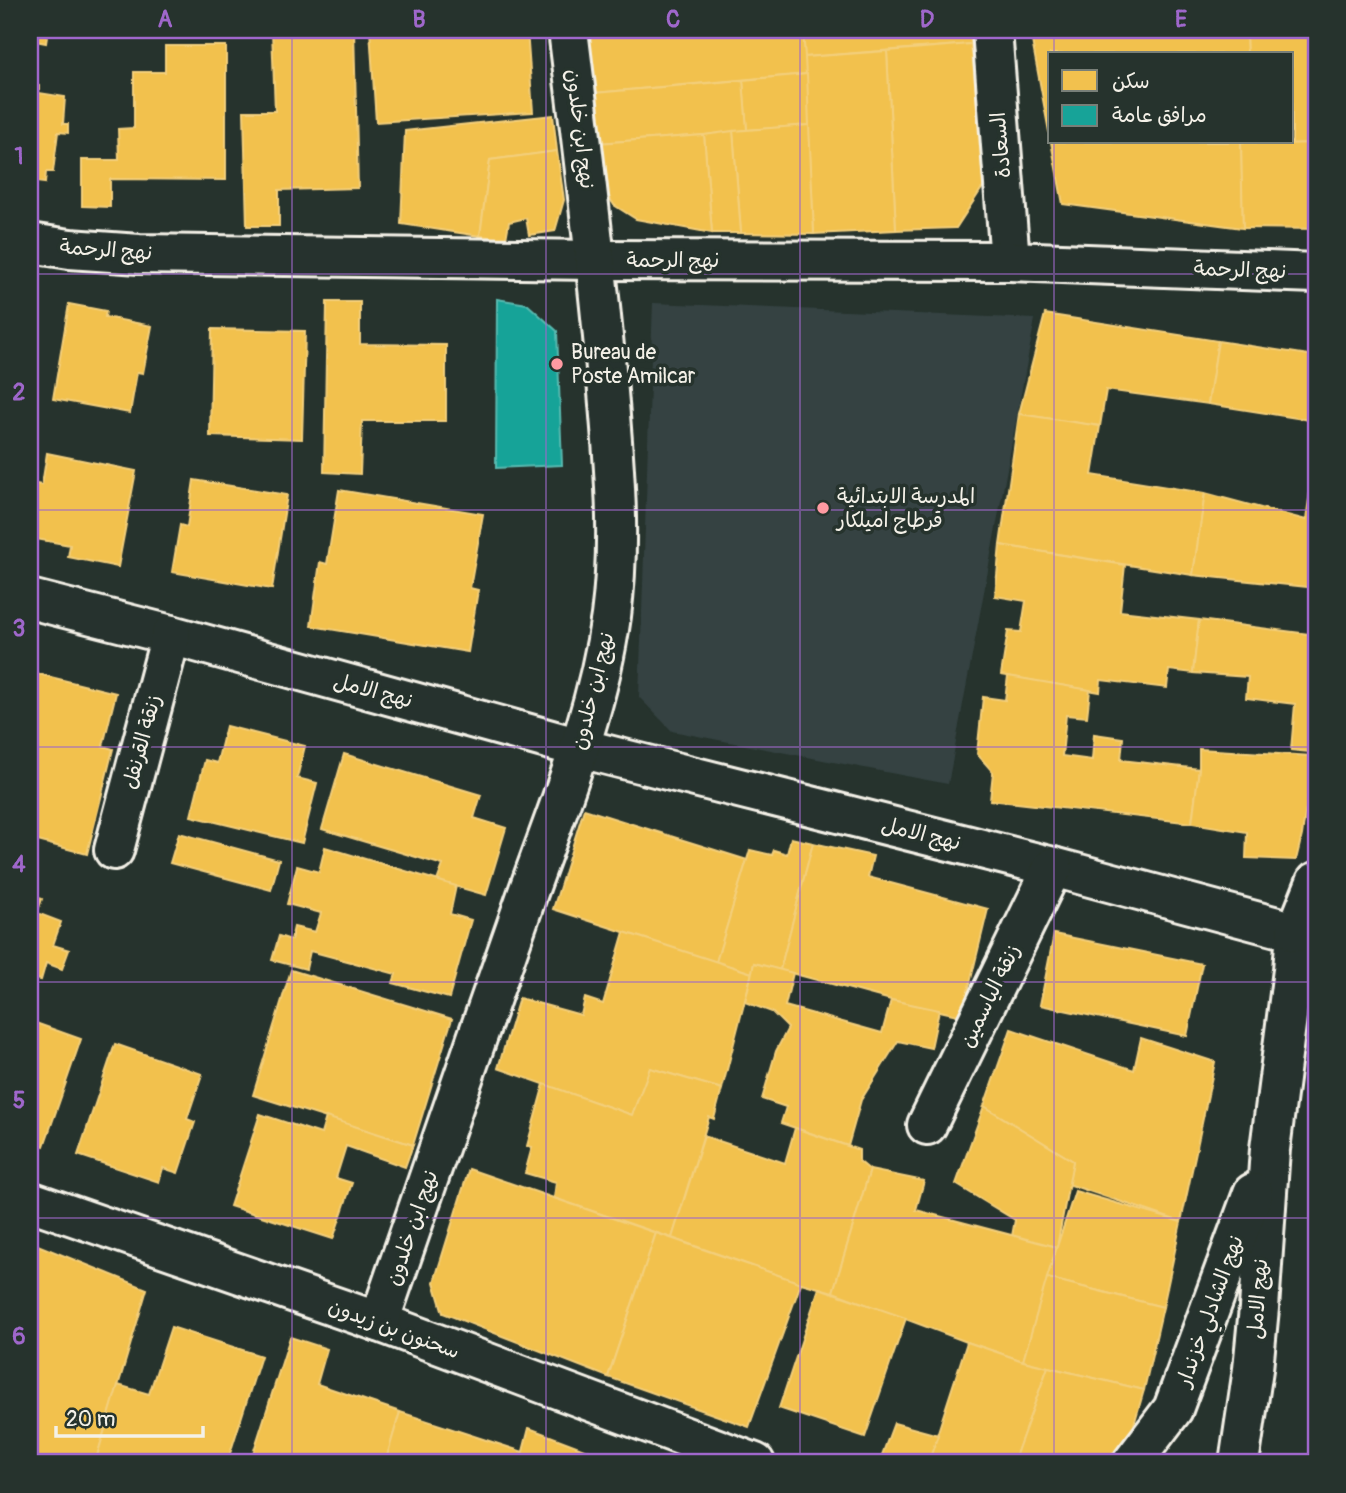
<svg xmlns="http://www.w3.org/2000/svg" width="1346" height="1493" font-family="Pangolin,'Playpen Sans Arabic',sans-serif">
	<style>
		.built { fill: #354343 }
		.homes { fill: #f2c14e; stroke: #f3cf7c; stroke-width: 2 }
		.public { fill: #17a398; stroke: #59bab0; stroke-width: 2 }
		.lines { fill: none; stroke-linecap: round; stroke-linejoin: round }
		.minor-casing { stroke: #f4f1e8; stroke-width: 44 }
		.minor { stroke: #26332d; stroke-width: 38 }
		.grid { fill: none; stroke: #9f67cb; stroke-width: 2; stroke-opacity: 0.55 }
		.poi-dot { fill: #ff9aa2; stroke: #26332d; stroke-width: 2.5 }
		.labels { text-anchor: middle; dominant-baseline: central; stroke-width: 7; stroke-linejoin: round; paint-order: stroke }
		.street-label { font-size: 21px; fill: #f4f1e8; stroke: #26332d }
		.poi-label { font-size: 21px; fill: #f4f1e8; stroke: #26332d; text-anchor: start }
		.neatline { fill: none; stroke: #9f67cb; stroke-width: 2.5 }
		.grid-label { font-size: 23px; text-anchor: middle; font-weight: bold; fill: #9f67cb }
	</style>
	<rect width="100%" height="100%" fill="#26332d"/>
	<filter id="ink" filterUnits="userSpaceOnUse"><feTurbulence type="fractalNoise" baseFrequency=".0143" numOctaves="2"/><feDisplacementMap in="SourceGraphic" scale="14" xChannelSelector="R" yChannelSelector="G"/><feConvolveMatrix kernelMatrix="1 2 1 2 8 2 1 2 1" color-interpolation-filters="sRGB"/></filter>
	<g filter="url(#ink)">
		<path class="built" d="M653 303 1035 319 948 784 672 731 639 697Z"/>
		<g class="homes">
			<path d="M30 30H48L46 43 30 40Z"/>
			<path d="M272 30H354L358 188 279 190V226H247L244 111H275Z"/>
			<path d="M370 30H527L533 112 376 122Z"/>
			<path d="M588 30H803L807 74 594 93Z"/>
			<path d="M803 30H970L971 44 805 57Z"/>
			<path d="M1030 30H1246L1247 54H1050V137Z"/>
			<path d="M1246 30H1316V143L1282 144V142H1292V54H1247Z"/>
			<path d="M971 44 986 182 956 228 896 230 887 51Z"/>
			<path d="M165 46H226V180L110 179V207L82 206V160H119L118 129 134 128V72H165Z"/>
			<path d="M887 51 896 230 814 234 805 57Z"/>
			<path d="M807 74 809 125 747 130 743 80Z"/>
			<path d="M743 80 747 130 704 135 598 143 594 93Z"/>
			<path d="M30 85 39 86V93L65 97 63 124H68V133L58 132 53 172H46L45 183 30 181Z"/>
			<path d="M553 115 557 151 490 160 480 236 401 224 405 131Z"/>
			<path d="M809 125 814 234 741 233 733 131Z"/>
			<path d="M733 131 741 233H712L704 135Z"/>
			<path d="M704 135 712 233 636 219 614 205 607 194 598 143Z"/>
			<path d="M1051 142H1241L1243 228 1063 204Z"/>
			<path d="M1241 142 1282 144 1316 143V229L1243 228Z"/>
			<path d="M557 151 564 200 555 231 529 235 526 218 509 222 506 239 480 236 490 160Z"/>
			<path d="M327 302H360V344L446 345V421H362L360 474 324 472Z"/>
			<path d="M69 304 106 311 105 317 152 326 143 373 137 372 130 413 53 399Z"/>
			<path d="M1045 314 1218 341 1208 404 1106 390 1100 426 1019 414Z"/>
			<path d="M212 329 305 331 302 439 210 436Z"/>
			<path d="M1218 341 1316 356V421L1208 404Z"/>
			<path d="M1019 414 1100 426 1092 475 1205 493 1193 575 1000 545Z"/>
			<path d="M47 453 136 471 118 567 68 557 70 545 30 538V483L42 485Z"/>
			<path d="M1313 471H1316V588L1193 575 1205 493 1306 520Z"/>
			<path d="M194 480 287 495 272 589 172 572 180 525 187 527Z"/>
			<path d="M339 490 483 514 470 588 478 590 468 652 311 626 320 562 327 564Z"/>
			<path d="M1000 545 1125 565 1120 611 1199 620 1193 673 1169 670 1167 688 1101 680 1100 692 1001 675 1008 631 1021 632 1026 601 995 596Z"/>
			<path d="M1199 620 1316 635V708L1313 707 1309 752 1291 750 1295 704 1246 698 1248 677 1193 673Z"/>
			<path d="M30 672 116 693 103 746 113 749 87 854 30 839Z"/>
			<path d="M1008 676 1090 690 1087 717 1066 715 1062 756 1092 760 1094 734 1123 738 1121 760 1199 769 1192 823 990 800 993 772 977 754 983 697 1005 700Z"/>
			<path d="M226 726 305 746 297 778 317 783 302 843 191 816 205 760 217 763Z"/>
			<path d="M1199 749 1312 756 1311 768 1316 769V795L1308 794 1302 835 1296 860 1246 858 1247 832 1192 823 1199 769Z"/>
			<path d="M344 754 481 795 474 818 506 828 486 895 437 881 443 865 322 829Z"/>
			<path d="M584 809 747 860 716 962 553 909Z"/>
			<path d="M179 833 279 860 271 890 170 863Z"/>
			<path d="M791 838 813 843 780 970 754 963 752 973 716 962 750 850 772 855 774 850 787 854Z"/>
			<path d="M813 843 873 856 868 877 988 909 962 1016 891 1000 780 970Z"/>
			<path d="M325 847 456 886 450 914 471 920 449 998 393 983 396 974 310 951 306 969 272 960 279 936 291 940 294 927 315 932 321 913 287 904 297 866 319 872Z"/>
			<path d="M30 894 42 899 37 913 61 922 53 945 69 950 62 969 46 963 41 980 30 978Z"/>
			<path d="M624 932 752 973 722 1089 650 1068 632 1115 498 1068 519 998 581 1015 585 998 603 1004Z"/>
			<path d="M1054 934 1202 964 1187 1036 1040 1005Z"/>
			<path d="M754 963 793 973 785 1006 882 1033 891 1000 939 1010 931 1048 898 1041 861 1100 848 1146 781 1123 786 1107 762 1099 776 1051 788 1028 772 1012 745 1002Z"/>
			<path d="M291 970 452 1019 413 1145 253 1095Z"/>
			<path d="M30 1021 81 1039 44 1146 30 1141Z"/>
			<path d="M1011 1029 1134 1070 1141 1038 1215 1062 1181 1222 1068 1184 1073 1161 984 1106Z"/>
			<path d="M115 1044 202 1074 187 1119 195 1122 178 1173 163 1168 159 1182 78 1155Z"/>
			<path d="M650 1068 722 1089 714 1119 709 1117 672 1238 554 1198 556 1182 525 1173 532 1147 527 1146 544 1084 632 1115Z"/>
			<path d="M984 1106 1073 1161 1057 1247 1012 1236 1015 1220 956 1184Z"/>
			<path d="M260 1114 321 1134 326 1117 413 1145 405 1167 346 1146 336 1178 352 1183 333 1239 230 1206Z"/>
			<path d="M795 1128 859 1150V1161L870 1170 833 1292 801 1283 672 1238 704 1136 785 1163Z"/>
			<path d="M469 1169 656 1233 608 1377 443 1313 434 1282Z"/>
			<path d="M870 1170 924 1181 916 1210 1057 1247 1023 1361 967 1342 833 1292Z"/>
			<path d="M1075 1191 1181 1222 1163 1307 1047 1278Z"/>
			<path d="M656 1233 801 1283 749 1427 608 1377Z"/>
			<path d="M30 1242 147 1289 95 1463H30Z"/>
			<path d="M1047 1278 1163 1307 1144 1390 1023 1361Z"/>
			<path d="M819 1288 906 1318 865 1437 779 1408Z"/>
			<path d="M171 1327 261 1356 227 1463H95L118 1385 149 1394Z"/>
			<path d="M290 1337 327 1349 317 1384 400 1412 385 1463H250Z"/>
			<path d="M967 1342 1023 1361 1048 1367 1013 1463H928Z"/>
			<path d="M1048 1367 1144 1390 1126 1452 1102 1463H1013Z"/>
			<path d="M400 1412 523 1452 520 1463H385Z"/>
			<path d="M894 1423 938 1435 928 1463H879Z"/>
			<path d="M529 1428 621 1463H520Z"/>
		</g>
		<path class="public" d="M497 299 527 304 557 331 562 465 496 468Z"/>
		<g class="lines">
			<defs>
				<g id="minor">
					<path d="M992 30 1010 261"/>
					<path d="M30 243 70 249 139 254 596 260 1010 261 1316 273"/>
					<path d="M30 599 171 635 580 748 1053 867 1296 932 1293 970 1270 1149 1259 1308 1253 1369 1239 1463"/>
					<path d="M114 850 171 635"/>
					<path d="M1296 932 1316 882"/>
					<path d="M927 1125 1053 867"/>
					<path d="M30 1201 379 1322 755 1463"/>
					<path d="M379 1322C428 1181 476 1039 526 898 559 804 597 716 611 616 622 534 613 451 606 369 596 256 582 143 568 30"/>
					<path d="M1132 1463 1173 1409 1253 1193"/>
				</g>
			</defs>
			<use href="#minor" class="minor-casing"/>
			<use href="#minor" class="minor"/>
		</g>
	</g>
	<path class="grid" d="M292 30V1463M546 30V1463M800 30V1463M1054 30V54M1054 142V1463M30 274H1316M30 510H1316M30 747H1316M30 982H1316M30 1218H1316"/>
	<g class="poi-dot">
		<circle cx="557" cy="364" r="7"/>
		<circle cx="823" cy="508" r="7"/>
	</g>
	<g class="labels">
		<g class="street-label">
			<text transform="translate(580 129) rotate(83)">نهج ابن خلدون</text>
			<text transform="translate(1001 145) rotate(-95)">السعادة</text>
			<text transform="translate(106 250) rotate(4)">نهج الرحمة</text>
			<text x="673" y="260">نهج الرحمة</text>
			<text transform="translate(1240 270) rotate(2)">نهج الرحمة</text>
			<text transform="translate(373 691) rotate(15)">نهج الامل</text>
			<text transform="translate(593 691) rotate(-76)">نهج ابن خلدون</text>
			<text transform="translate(142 742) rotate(-75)">زنقة القرنفل</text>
			<text transform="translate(921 834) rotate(14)">نهج الامل</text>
			<text transform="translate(990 996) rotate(-64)">زنقة الياسمين</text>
			<text transform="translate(412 1228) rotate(-71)">نهج ابن خلدون</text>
			<text transform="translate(1258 1299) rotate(-86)">نهج الامل</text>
			<text transform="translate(1210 1311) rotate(-70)">نهج الشادلي خزندار</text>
			<text transform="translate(394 1329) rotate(20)">سحنون بن زيدون</text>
		</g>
		<g class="poi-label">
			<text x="571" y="352">Bureau de<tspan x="571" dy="24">Poste Amilcar</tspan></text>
			<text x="837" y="496">المدرسة الابتدائية<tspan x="837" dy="24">قرطاج اميلكار</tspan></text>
		</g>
	</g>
	<rect width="1346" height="1493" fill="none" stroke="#26332d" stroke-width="77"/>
	<rect x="1048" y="52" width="245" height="91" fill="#26332d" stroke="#787f78" stroke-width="2"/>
	<rect x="1062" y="70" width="35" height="21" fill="#f2c14e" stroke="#787f78" stroke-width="2"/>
	<text x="1112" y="88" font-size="21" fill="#f4f1e8">سكن</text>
	<rect x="1062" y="105" width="35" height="21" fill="#17a398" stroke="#787f78" stroke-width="2"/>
	<text x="1112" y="122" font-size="21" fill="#f4f1e8">مرافق عامة</text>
	<path d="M56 1426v10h147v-10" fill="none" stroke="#f4f1e8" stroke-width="3.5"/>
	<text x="66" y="1426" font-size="21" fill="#f4f1e8" stroke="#26332d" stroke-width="5" paint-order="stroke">20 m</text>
	<rect x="38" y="38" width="1270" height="1416" class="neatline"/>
	<g class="grid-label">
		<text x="165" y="27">A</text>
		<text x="419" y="27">B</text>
		<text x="673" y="27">C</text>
		<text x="927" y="27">D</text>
		<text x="1181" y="27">E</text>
		<text x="19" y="164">1</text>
		<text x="19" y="400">2</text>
		<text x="19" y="636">3</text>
		<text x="19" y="872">4</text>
		<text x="19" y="1108">5</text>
		<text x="19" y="1344">6</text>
	</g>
</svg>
